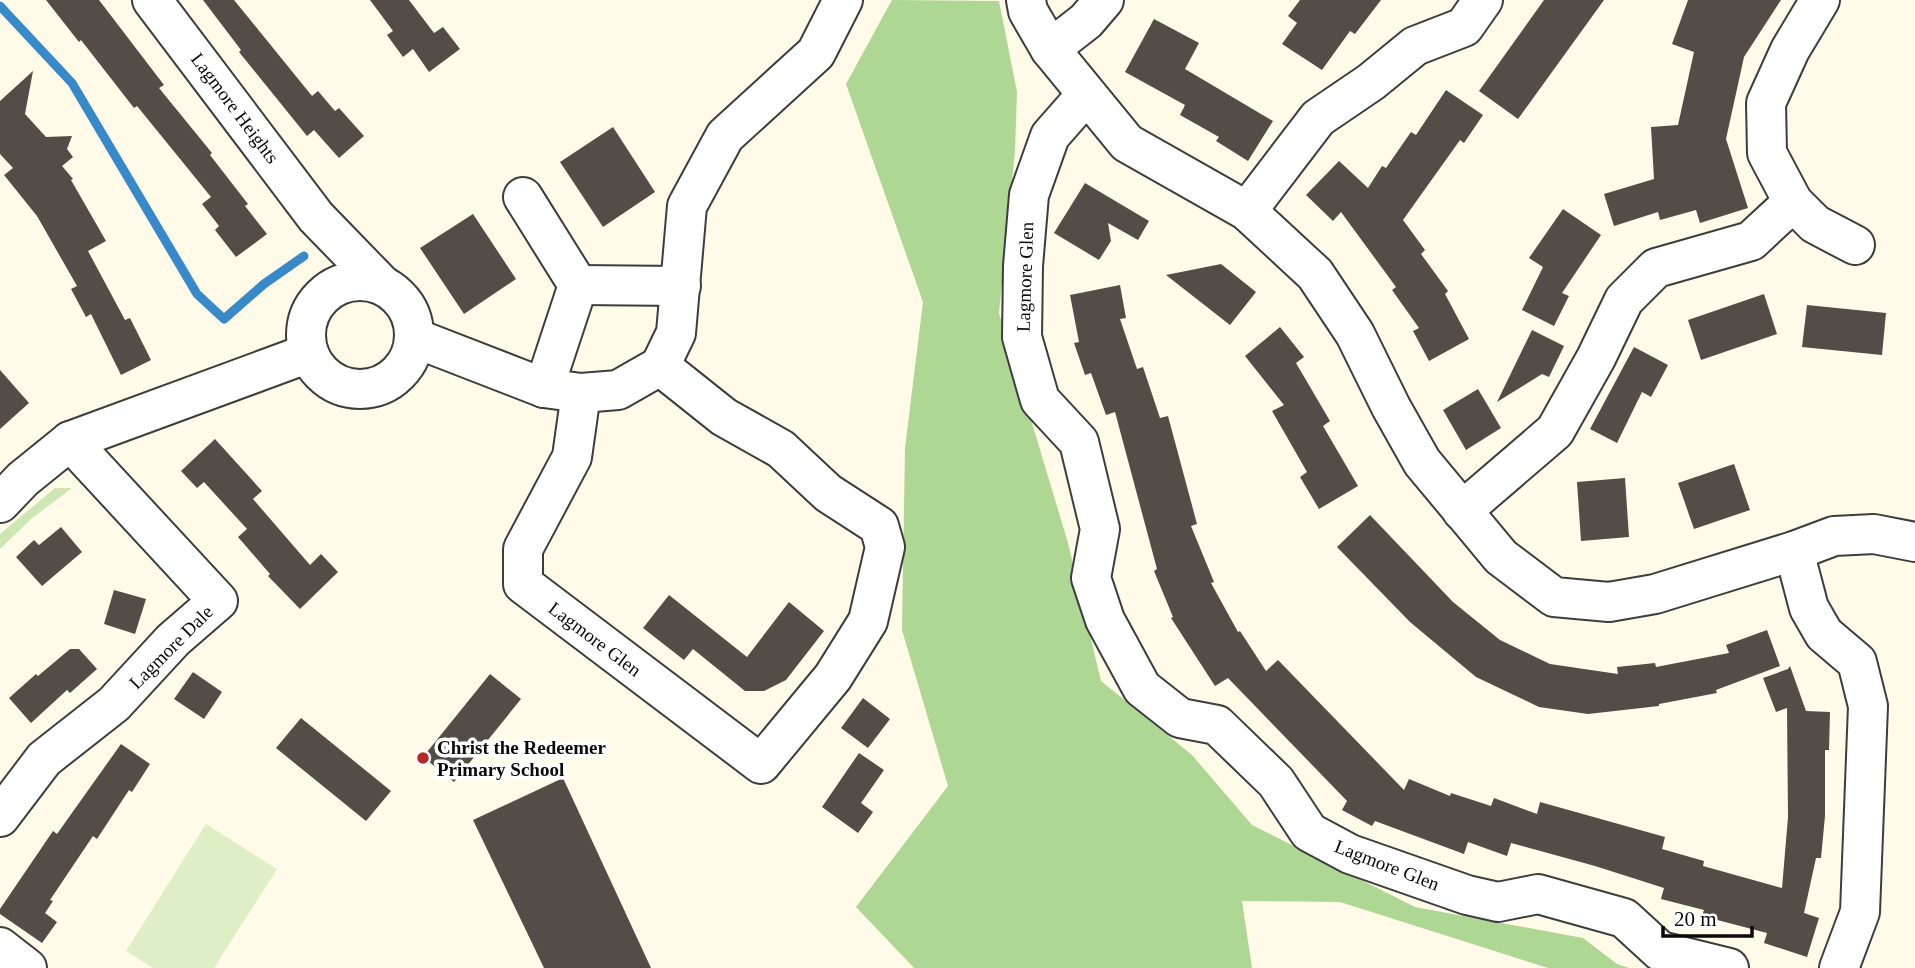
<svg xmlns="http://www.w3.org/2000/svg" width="1915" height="968" font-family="'Times New Roman',serif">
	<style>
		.green { fill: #cce7b4 }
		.forest { fill: #afd794 }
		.pitch { fill: #deeec5 }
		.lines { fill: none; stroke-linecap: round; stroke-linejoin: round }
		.stream { stroke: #3889c9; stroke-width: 9 }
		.building { fill: #534c47 }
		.minor-casing { stroke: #3d3d3d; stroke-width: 42 }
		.minor { stroke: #fff; stroke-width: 38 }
		.poi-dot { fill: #b62728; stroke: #fff; stroke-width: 2.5 }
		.labels { text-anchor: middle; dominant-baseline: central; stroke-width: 7; stroke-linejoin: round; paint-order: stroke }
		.street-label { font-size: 19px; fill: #0a0a0a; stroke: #fff }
		.poi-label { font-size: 19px; font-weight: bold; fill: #0a0a0a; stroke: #fff; text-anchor: start }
	</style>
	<rect width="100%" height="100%" fill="#fffbe8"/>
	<path class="green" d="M55 488H72L31 519 0 549V534Z"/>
	<path class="forest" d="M892 0 999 1 1017 92 1015 151 999 313 1068 543 1101 681 1192 755 1252 825 1415 907 1583 938 1617 964 1629 968H1548L1340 902 1242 901 1252 968H914L856 907 948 786 902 630 905 448 923 302 846 84Z"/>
	<path class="pitch" d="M206 824 277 869 214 968H153L126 951Z"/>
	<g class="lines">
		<path class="stream" d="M0 6 72 83 197 294 224 319 264 284 304 256"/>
	</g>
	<g class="building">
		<path d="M46 0H99L164 85 159 88 212 153 210 155 248 204 245 206 267 234 236 257 215 230 219 226 202 204 211 197 137 106 134 108 81 40 79 42Z"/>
		<path d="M203 0H234L312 96 318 91 335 111 339 108 364 136 339 158 314 130 307 136 239 52 241 50Z"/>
		<path d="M370 0H409L434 33 443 27 460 49 429 72 413 49 403 57 387 35 393 31Z"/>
		<path d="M1300 0H1381L1355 34 1350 31 1322 70 1282 44 1297 23 1288 16Z"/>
		<path d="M1544 0H1604L1518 119 1479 91Z"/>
		<path d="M1688 0H1781L1744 57 1726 139 1748 208 1700 223 1696 210 1660 220 1658 212 1614 226 1604 194 1654 179 1651 127 1678 125 1694 52 1672 44Z"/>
		<path d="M1154 19 1199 43 1185 69 1273 121 1248 161 1216 141 1219 137 1180 115 1185 105 1125 72Z"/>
		<path d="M33 71 25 114 46 137 72 136 67 149 73 157 62 166 73 179 71 180 106 241 88 251 125 320 130 318 151 360 121 375 91 314 86 317 71 289 77 286 37 216 4 175 13 168 0 154V101Z"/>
		<path d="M1446 90 1483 115 1464 143 1460 140 1403 220 1425 250 1421 254 1448 291 1445 294 1469 339 1429 361 1413 331 1419 328 1392 290 1396 287 1341 212 1333 221 1306 195 1339 161 1368 188 1382 166 1386 168 1411 132 1416 135Z"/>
		<path d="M613 127 655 192 603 227 560 162Z"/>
		<path d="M1085 183 1149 221 1138 240 1108 223 1111 241 1099 260 1054 233Z"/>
		<path d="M1563 209 1601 235 1562 293 1569 296 1554 326 1522 310 1543 267 1529 258Z"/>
		<path d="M473 214 516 279 464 314 420 248Z"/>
		<path d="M1221 264 1256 292 1230 325 1166 275Z"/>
		<path d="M1120 285 1126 318 1120 319 1137 369 1143 367 1160 418 1168 416 1197 524 1191 526 1214 582 1211 583 1238 632 1240 631 1266 671 1278 660 1404 790 1409 779 1450 796 1451 793 1491 806 1494 798 1537 814 1540 802 1665 837 1662 849 1704 861 1703 866 1782 888 1788 817 1787 708 1776 712 1763 678 1788 669 1790 666 1806 711 1830 712 1829 750H1825V816L1821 858H1816L1804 913 1819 918 1807 957 1764 943 1767 933 1702 916 1704 910 1661 899 1664 888 1595 866 1511 843 1507 856 1468 842 1464 854 1375 821 1372 826 1342 810 1347 801 1228 678 1215 686 1171 618 1173 617 1154 571 1157 569 1115 412 1106 415 1091 373 1085 375 1074 343 1079 342 1070 295Z"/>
		<path d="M1764 294 1777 334 1701 360 1688 320Z"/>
		<path d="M1807 305 1886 313 1882 355 1802 347Z"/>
		<path d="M1280 327 1304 357 1296 363 1330 421 1323 426 1358 486 1319 509 1300 477 1307 472 1272 411 1284 405 1245 356Z"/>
		<path d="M1532 330 1564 346 1549 377 1542 374 1497 402Z"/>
		<path d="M1634 347 1668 365 1651 397 1642 392 1617 443 1590 429Z"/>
		<path d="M0 370 29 403 0 429Z"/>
		<path d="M1478 389 1501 428 1466 450 1443 410Z"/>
		<path d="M215 439 262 491 253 499 310 565 321 554 338 572 300 609 268 576 270 574 238 537 247 529 204 482 197 488 181 471Z"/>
		<path d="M1734 464 1750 510 1694 529 1678 483Z"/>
		<path d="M1625 478 1629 537 1581 541 1577 482Z"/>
		<path d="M1370 515 1453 602 1500 640 1550 664 1618 674 1617 667 1655 663 1656 667 1729 653 1726 645 1767 630 1780 666 1716 690 1717 693 1659 704V706L1588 714 1539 707 1476 677 1410 622 1337 547Z"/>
		<path d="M61 527 82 552 42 586 16 557 34 540 39 545Z"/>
		<path d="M114 590 146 599 135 634 104 624Z"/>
		<path d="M669 595 747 657 789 602 824 631 786 680 764 691H745L693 649 684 660 643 628Z"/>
		<path d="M70 649H79L97 669 70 693 67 690 31 723 9 698 36 674 38 676Z"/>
		<path d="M193 672 222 692 204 719 174 699Z"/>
		<path d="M490 674 521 699 454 782 423 757Z"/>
		<path d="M863 698 890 719 868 748 841 728Z"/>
		<path d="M301 718 391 791 366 821 276 748Z"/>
		<path d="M121 744 150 764 132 792 129 790 97 839 93 836 50 900 53 901 45 913 57 922 42 943 0 914V909L53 831 57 834Z"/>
		<path d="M859 753 884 770 861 803 873 812 858 833 822 807Z"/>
		<path d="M563 778 651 968H544L473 820Z"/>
	</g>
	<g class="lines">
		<defs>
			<g id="minor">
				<path d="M152 0 316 217 382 285"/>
				<path d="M1026 0 1028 11 1050 49 1127 143 1247 211 1315 274 1355 334 1391 407 1422 462 1501 557 1554 597 1609 602 1655 594 1794 551 1834 536 1874 534 1915 542"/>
				<path d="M1820 0 1790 50 1766 103 1767 153 1793 202 1815 224 1855 245"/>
				<path d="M1050 49 1086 21 1104 0"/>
				<path d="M1086 95 1050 136 1029 195 1023 266 1022 337 1040 400 1079 442 1100 529 1091 578 1105 620 1142 688 1180 718 1217 725 1276 782 1309 832 1350 854 1467 895 1498 902 1538 894 1624 918 1660 951 1729 968"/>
				<path d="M523 197 578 285 544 388"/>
				<path d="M1247 211 1318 118 1371 82 1415 46 1464 27 1483 0"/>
				<circle cx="360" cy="335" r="54"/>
				<path d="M578 285 681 286"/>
				<path d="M415 338 544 388 581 393 618 390 660 366 676 333 687 206 725 136 816 53 843 0"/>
				<path d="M581 393 572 457 523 549V584L761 764 833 677 868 621 885 547 879 526 828 493 781 449 724 417 660 366"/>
				<path d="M0 503 23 479 70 441 309 353"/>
				<path d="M1462 511 1555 431 1596 358 1624 300 1656 268 1751 241 1793 202"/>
				<path d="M1794 551 1809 608 1824 634 1857 662 1868 706 1860 912 1839 968"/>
				<path d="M0 817 44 759 114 704 173 640 218 601 70 441"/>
				<path d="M0 947 27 968"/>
			</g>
		</defs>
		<use href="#minor" class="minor-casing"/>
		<use href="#minor" class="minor"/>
	</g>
	<circle class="poi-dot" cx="423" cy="758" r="7"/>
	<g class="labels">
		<g class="street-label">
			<text transform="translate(235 108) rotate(53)">Lagmore Heights</text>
			<text transform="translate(1025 277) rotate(-88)">Lagmore Glen</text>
			<text transform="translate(595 639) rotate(37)">Lagmore Glen</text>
			<text transform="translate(171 647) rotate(-45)">Lagmore Dale</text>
			<text transform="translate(1387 865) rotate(21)">Lagmore Glen</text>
		</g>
		<g class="poi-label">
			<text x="437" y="747">Christ the Redeemer<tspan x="437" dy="22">Primary School</tspan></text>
		</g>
	</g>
	<path d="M1663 926v10h89v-10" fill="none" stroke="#0a0a0a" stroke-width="3.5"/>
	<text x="1674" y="926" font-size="21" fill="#0a0a0a" stroke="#ffffff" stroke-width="5" paint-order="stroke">20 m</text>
</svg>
